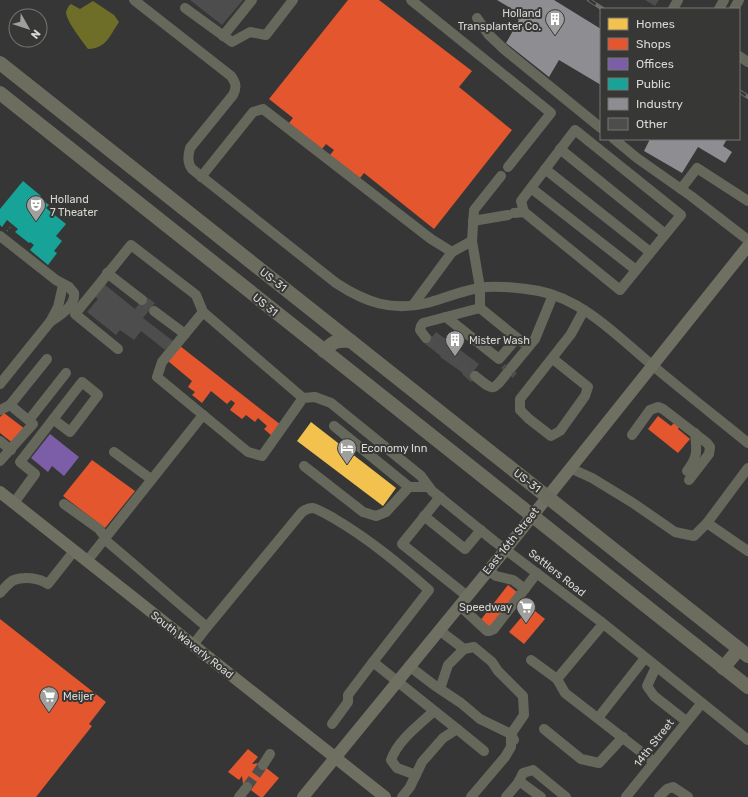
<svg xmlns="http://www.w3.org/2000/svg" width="748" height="797" font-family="Rubik,sans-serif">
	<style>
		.water { fill: #6e6e28 }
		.homes { fill: #f2c14e }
		.shops { fill: #e4572e }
		.offices { fill: #7b5ea7 }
		.public { fill: #17a398 }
		.industry { fill: #8d8d92 }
		.building { fill: #4d4d4d }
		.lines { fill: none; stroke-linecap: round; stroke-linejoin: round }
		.minor-tunnel { stroke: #4e4e4e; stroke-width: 10; stroke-dasharray: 10 5; stroke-linecap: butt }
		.path { stroke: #66665e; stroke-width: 1.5; stroke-dasharray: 1 3; stroke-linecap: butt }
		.minor { stroke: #67685c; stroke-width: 10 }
		.major { stroke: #707062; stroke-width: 12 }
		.highway { stroke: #6c6d5f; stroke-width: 14 }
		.rail-casing { stroke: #6e6e69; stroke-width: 4 }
		.rail { stroke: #373735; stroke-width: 2.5; stroke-dasharray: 8; stroke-linecap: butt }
		.labels { text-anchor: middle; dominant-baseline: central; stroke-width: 4; stroke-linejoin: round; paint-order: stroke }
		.poi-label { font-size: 11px; fill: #d7d7d5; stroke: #373735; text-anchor: start }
		.street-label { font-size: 11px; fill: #d7d7d5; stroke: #373735 }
	</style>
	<rect width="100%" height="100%" fill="#363636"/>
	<path class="water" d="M93 1 114 15 119 22C110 35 106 49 88 49 83 42 66 21 66 12 67 9 68 6 71 4L80 9Z"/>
	<path class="homes" d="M311 422 396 488 383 506 297 441Z"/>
	<g class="shops">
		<path d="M348 0H379L472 71 459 87 512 130 434 229 364 173 360 178 330 155 334 150 326 144 322 149 289 123 293 118 269 99Z"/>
		<path d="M180 346 281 425 272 436 264 429 267 426 258 418 255 422 246 415 242 419 230 410 235 403 231 400 227 404 211 391 202 403 192 395 195 392 188 387 192 381 168 361Z"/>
		<path d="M4 413 25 429 14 444 0 433V417Z"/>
		<path d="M658 416 671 426 674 423 679 427 678 429 690 439 678 453 648 429Z"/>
		<path d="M92 460 135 491 105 528 63 496Z"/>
		<path d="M508 585 517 592 488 629 479 622Z"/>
		<path d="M530 607 545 619 524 644 509 632Z"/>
		<path d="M0 619 106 702 89 724 92 726 36 797H0Z"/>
		<path d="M248 749 258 757 252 764 260 763 279 778 263 797H260L243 784 242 776 239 780 228 772Z"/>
	</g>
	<path class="offices" d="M50 434 79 457 64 476 52 466 48 472 31 458Z"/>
	<path class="public" d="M23 181 41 196 40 198 49 205 46 208 66 224 56 236 62 241 54 251 57 253 48 265 30 250 34 245 30 242 29 243 15 232 18 229 7 220 2 227 0 225V209Z"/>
	<g class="industry">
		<path d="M497 0H554L601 29V85L559 60 549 77 506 43 519 20 509 14 512 9Z"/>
		<path d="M650 139H727L723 146 732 152 725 163 698 147 682 173 644 151Z"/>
	</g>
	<g class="building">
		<path d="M190 0H243L222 25Z"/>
		<path d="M645 0H659L655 6Z"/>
		<path d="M104 284 135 309 145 296 155 303 143 318 173 341 165 350 141 331 134 340 120 330 116 335 87 312 98 299 94 296Z"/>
		<path d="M436 332 479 364 474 371 477 374 471 382 462 374 463 373 440 357 441 356 423 342 429 334 432 337Z"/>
		<path d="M505 364 517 373 513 378 501 368Z"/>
	</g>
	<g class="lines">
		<g class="minor-tunnel">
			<path d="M142 300 154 311"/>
			<path d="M426 338 475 376"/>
			<path d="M247 787 263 765"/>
		</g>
		<path class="path" d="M7 231 12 225"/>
		<g class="minor">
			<path d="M134 0 231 76C236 83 237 87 233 95L190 148C188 156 187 162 192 169L336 283C365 302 392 312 427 303 444 298 462 291 479 288 496 285 523 288 539 291 584 300 618 337 652 365 683 391 716 417 748 443"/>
			<path d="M411 0 551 113 508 167"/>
			<path d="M185 8 232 42 250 32 266 35 293 0"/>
			<path d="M673 9 678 0"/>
			<path d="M719 9 724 0"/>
			<path d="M734 9 739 0"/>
			<path d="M477 18 488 34 505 50 601 128"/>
			<path d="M223 36 252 0"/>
			<path d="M739 56 748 62"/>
			<path d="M614 139 637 158 691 196 748 240"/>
			<path d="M560 149 665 234"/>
			<path d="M545 169 650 252"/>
			<path d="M201 177 253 112 263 109 431 239 452 252 472 241 480 288V308"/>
			<path d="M531 188 636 270"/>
			<path d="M681 189 697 168 748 201"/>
			<path d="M514 213 524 212 620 290 681 215 575 130 521 201 524 212"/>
			<path d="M473 221 508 215"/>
			<path d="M0 236 56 280 69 287 74 293C76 306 59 316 50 322"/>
			<path d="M472 241 474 210 501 176"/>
			<path d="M107 273 142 300"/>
			<path d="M413 305 452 252"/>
			<path d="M480 308 522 342"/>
			<path d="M154 311 185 334"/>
			<path d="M446 317 499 359 517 338"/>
			<path d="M426 338 420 330 421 326 423 323 480 308"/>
			<path d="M118 349 75 314 131 245 196 295 203 312"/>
			<path d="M553 359 588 387 585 396 560 431 551 436 529 419 520 410V399L571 334 584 310"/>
			<path d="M511 368 535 339 553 295"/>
			<path d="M475 376C494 391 492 392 507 373"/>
			<path d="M0 384 50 322 58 307 63 285"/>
			<path d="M303 398 203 312 162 362 157 377 248 452 262 456 303 398 315 397 331 403 421 476 432 491 494 541 600 621 748 740"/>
			<path d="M10 405 47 359"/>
			<path d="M0 410 10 405 33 424 0 461"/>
			<path d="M29 420 66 373"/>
			<path d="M334 426 409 487"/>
			<path d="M632 435 650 410 658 407 663 409 707 443 710 447 709 454 689 480"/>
			<path d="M0 441 11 450"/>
			<path d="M114 452 151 479"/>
			<path d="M304 466 363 512 376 516 386 512 409 487H429"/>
			<path d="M570 468 592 478 633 503 675 532 694 536 707 523 748 468"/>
			<path d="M687 471C698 457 697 451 695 433"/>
			<path d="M440 497 402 544 467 596"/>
			<path d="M14 503 35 474 20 462 82 382 98 395 70 432 53 419"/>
			<path d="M64 504 99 529 105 537"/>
			<path d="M424 516 465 549 481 530"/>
			<path d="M707 523 748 551"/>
			<path d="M104 539C139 568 172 598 207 627L302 512C306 509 308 508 313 508 320 510 328 515 335 519 369 539 399 564 429 590L373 662 457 729"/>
			<path d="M87 561 203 415"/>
			<path d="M488 570 496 576 513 580 525 589"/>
			<path d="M0 593C4 589 9 582 14 580 24 576 39 578 48 584L74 551"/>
			<path d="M459 605 487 631H489L494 629 537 573"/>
			<path d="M439 630 464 649"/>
			<path d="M193 645 207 627"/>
			<path d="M531 660 557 679 565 693 654 762"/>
			<path d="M409 666 434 685 461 703 480 719 511 734 514 740"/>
			<path d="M656 667 647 686 654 696 686 721"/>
			<path d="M557 679 603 624"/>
			<path d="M440 689 448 665 464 649 474 647 492 662 498 671 523 696 524 715 511 734V747L505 757 471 797"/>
			<path d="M598 718 645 658"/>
			<path d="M332 724 348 702V695L373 662"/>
			<path d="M544 729 581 759 599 763 623 737"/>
			<path d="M263 765 270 754"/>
			<path d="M416 775 397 768 391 760C398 740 419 725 434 711"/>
			<path d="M519 781 541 797"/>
			<path d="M239 797 247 787"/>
			<path d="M402 797 410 787 422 762 443 738 457 729 484 751"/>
			<path d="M506 797 518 783 523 773 533 770 566 797"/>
			<path d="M626 797 701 704"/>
			<path d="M659 797 667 789 673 787 688 797"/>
		</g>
		<g class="major">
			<path d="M0 492 385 797"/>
			<path d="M303 797 506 549 748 246"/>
		</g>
		<g class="highway">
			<path d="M0 63 748 656"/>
			<path d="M0 93 748 687"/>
			<path d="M324 351C334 341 336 340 351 341"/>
			<path d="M723 668 739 649"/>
		</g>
		<defs>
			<g id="rail">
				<path d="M589 0 603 9"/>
				<path d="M739 91 748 97"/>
			</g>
		</defs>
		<use href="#rail" class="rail-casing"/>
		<use href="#rail" class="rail"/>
	</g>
	<defs>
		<symbol id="building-pin" viewBox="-11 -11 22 30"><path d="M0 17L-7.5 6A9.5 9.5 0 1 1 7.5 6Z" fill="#9f9f9d" stroke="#373735"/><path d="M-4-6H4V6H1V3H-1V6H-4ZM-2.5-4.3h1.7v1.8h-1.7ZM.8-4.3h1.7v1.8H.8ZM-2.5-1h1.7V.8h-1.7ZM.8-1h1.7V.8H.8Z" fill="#fff"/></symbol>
		<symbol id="theatre-pin" viewBox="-11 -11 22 30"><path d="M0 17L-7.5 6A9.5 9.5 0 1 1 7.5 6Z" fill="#9f9f9d" stroke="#373735"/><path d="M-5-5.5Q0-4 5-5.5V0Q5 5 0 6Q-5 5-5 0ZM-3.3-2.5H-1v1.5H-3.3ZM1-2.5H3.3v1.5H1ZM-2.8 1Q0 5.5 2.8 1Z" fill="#fff"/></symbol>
		<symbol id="hotel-pin" viewBox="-11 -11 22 30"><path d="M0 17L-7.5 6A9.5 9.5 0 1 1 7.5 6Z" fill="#9f9f9d" stroke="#373735"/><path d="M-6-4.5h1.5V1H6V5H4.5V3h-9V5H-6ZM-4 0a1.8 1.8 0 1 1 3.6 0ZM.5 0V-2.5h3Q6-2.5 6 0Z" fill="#fff"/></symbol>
		<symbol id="supermarket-pin" viewBox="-11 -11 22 30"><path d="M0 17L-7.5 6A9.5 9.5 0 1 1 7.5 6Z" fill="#9f9f9d" stroke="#373735"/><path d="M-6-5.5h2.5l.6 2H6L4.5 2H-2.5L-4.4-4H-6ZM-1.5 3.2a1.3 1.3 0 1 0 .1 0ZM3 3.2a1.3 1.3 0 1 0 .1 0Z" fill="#fff"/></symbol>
	</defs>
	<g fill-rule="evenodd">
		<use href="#building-pin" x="544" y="8" width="22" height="30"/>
		<use href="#theatre-pin" x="25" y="194" width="22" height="30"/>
		<use href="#building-pin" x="444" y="329" width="22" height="30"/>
		<use href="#hotel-pin" x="336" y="437" width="22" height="30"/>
		<use href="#supermarket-pin" x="515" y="596" width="22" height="30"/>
		<use href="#supermarket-pin" x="38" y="685" width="22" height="30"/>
	</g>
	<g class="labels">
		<g class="poi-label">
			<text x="541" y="13" text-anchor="end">Holland<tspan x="541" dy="13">Transplanter Co.</tspan></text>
			<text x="50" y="199">Holland<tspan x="50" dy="13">7 Theater</tspan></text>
			<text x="469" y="340">Mister Wash</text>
			<text x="361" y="448">Economy Inn</text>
			<text x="512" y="607" text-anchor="end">Speedway</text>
			<text x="63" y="696">Meijer</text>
		</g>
		<g class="street-label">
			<text transform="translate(273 280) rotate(38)">US-31</text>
			<text transform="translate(265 305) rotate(39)">US 31</text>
			<text transform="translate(527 481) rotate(38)">US-31</text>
			<text transform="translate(511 541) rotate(-51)">East 16th Street</text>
			<text transform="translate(557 573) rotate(38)">Settlers Road</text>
			<text transform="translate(192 645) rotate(38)">South Waverly Road</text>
			<text transform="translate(654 743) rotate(-52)">14th Street</text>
		</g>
	</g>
	<rect x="600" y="8" width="140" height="132" fill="#373735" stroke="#777775"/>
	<rect x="608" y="18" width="20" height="12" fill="#f2c14e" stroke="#777775"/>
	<text x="636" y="28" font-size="12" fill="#d7d7d5">Homes</text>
	<rect x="608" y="38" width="20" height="12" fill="#e4572e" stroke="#777775"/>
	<text x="636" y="48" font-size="12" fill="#d7d7d5">Shops</text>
	<rect x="608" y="58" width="20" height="12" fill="#7b5ea7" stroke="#777775"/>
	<text x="636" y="68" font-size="12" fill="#d7d7d5">Offices</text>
	<rect x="608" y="78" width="20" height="12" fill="#17a398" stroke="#777775"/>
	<text x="636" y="88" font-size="12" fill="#d7d7d5">Public</text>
	<rect x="608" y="98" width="20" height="12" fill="#8d8d92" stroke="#777775"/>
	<text x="636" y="108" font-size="12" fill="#d7d7d5">Industry</text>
	<rect x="608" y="118" width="20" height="12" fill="#4d4d4d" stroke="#777775"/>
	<text x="636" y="128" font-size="12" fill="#d7d7d5">Other</text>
	<g transform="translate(28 28) rotate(129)"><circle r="19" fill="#373735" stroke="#777775"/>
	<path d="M0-3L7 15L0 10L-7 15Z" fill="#9f9f9d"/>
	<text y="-6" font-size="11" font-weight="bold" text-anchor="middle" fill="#d7d7d5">N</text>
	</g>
</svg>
